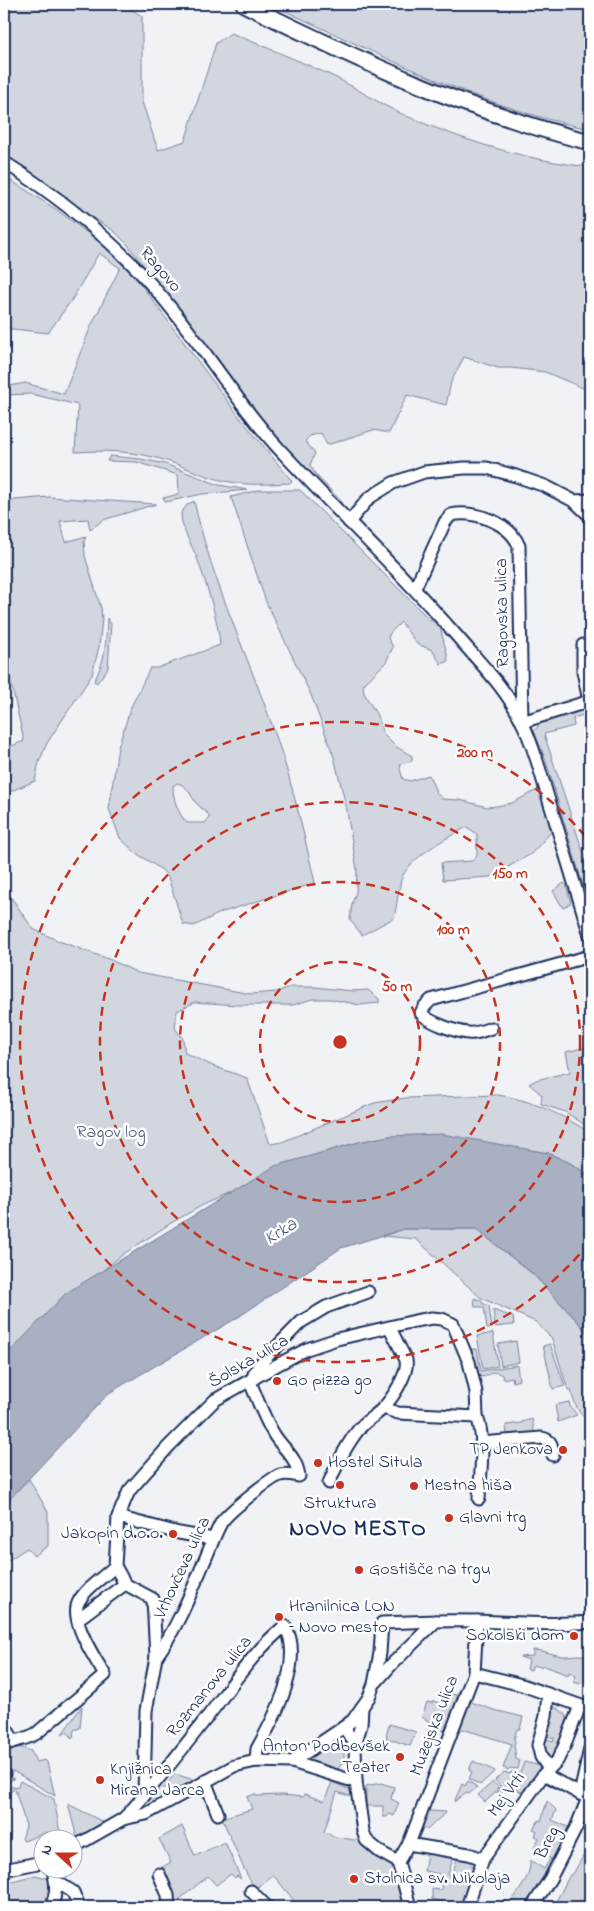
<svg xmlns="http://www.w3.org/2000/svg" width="594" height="1911" font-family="'Indie Flower',sans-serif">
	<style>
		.green { fill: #d2d6df; stroke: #76829e; fill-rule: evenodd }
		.water { fill: #a8b0c2; stroke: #707c9a }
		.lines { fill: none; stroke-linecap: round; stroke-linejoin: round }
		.minor-casing { stroke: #1b2f5e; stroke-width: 15 }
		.major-casing { stroke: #1b2f5e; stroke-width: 19 }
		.minor { stroke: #fff; stroke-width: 11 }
		.major { stroke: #fff; stroke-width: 15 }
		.ring { fill: none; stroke: #c8321e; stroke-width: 2.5; stroke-dasharray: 9 6 }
		.poi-dot { fill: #c8321e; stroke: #fff; stroke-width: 2 }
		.labels { text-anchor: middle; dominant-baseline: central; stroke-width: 5; stroke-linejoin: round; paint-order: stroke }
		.street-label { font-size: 18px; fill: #1b2f5e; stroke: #fff }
		.park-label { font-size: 18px; fill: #49597e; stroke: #fff }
		.poi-label { font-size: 18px; fill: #1b2f5e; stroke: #fff; text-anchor: start }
		.water-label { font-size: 19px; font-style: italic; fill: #4c5c81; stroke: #fff }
		.district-label { font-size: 22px; font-weight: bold; letter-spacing: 1px; fill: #1b2f5e; stroke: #fff }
		.centre { fill: #c8321e; stroke: #fff; stroke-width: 2.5 }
		.ring-label { font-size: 15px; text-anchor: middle; font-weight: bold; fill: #c8321e; stroke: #fff; stroke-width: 5; stroke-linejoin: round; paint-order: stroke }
	</style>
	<rect width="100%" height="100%" fill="#f1f2f5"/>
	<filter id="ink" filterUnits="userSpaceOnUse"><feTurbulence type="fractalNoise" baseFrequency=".02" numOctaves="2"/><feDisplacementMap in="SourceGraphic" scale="10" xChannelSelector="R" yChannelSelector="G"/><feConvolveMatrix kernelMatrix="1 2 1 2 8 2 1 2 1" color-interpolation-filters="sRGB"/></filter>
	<g filter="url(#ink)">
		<g class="green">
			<path d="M4 4H115L116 8 127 7 142 16V102L158 150 185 141 216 43 231 33C263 46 295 59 326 73 353 85 377 103 404 115 464 141 525 160 590 167V391L545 372 511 368H498L464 357 451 382 446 405 407 395 389 433 373 430 327 445 321 433 310 436 305 441 315 453 310 465 316 475 341 501 342 509 294 465 128 245 114 231 4 159Z"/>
			<path d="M270 4H590V129C478 107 373 51 270 4Z"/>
			<path d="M4 176 57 210 98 241 127 266 241 419 292 481 290 483C269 484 246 486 225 481 205 477 186 467 167 461 136 451 107 450 75 452L78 405 31 394 4 395V387L25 383 64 394 91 326 120 268 99 253 73 298 48 333 4 328Z"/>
			<path d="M110 456 141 459 165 464 219 485 248 490 202 494 166 502 163 498 179 494 178 475 136 462 107 461Z"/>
			<path d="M259 490H300L427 617 440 627 448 658 447 662 441 664 432 650 417 644 401 622 390 633 388 638 393 647 386 662 363 685 364 693 379 719 383 734 395 746 412 756V761L401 764 400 769 403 779 410 781 429 775 436 792 442 799 460 800 487 807 497 806 512 803 539 789 552 831 531 854 490 877 443 880 441 863 472 861 477 856V834L467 827C448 837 408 858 401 880 398 892 397 905 394 918L362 935 350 920 352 904 356 892 357 870 346 806 334 757 311 695 266 602 231 497Z"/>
			<path d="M49 497 156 504 103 520 90 530 88 519 60 521 66 542 86 536 84 541 85 556 101 608 102 619 99 647 92 675 47 743 39 762 35 781 4 794V749L24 741 8 670 6 653 4 501Z"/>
			<path d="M194 501C212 583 250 660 277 739 293 786 304 835 315 883L220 913 194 926 183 924 168 877 162 870 136 853 120 838 109 809 118 747 131 707 150 668H157L220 645C219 622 205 580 197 558 191 543 181 529 181 513L187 505ZM177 783C189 786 190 796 197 804 201 808 206 812 210 816L205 823H187C178 813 173 800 173 786Z"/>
			<path d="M107 618 111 624 108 668 97 683 94 681C106 660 106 642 107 618Z"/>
			<path d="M590 707V713L573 718 574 726 544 734 590 873V909L546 761 534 731 541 723Z"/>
			<path d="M564 883 566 885 571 903 563 908 553 891Z"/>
			<path d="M4 887 33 929 59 941 111 960 138 973 251 994 276 992 291 987H315L352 991 368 990 379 999V1003L360 1005 330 999H312L293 1005H238L195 1002 177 1011 175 1028 183 1039 185 1053 213 1066 247 1078 270 1144 282 1142 374 1103 406 1098 497 1095C530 1099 563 1115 590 1133V1176L570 1163 548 1153 503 1146 389 1136 351 1144 311 1157 203 1205 171 1223 125 1253 76 1291 4 1360Z"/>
			<path d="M590 1046V1102L585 1109 590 1113V1128L565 1112 541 1104 542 1095 529 1084 536 1080 570 1072 566 1052Z"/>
			<path d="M404 1229H476L534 1275 578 1322 590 1337V1422C579 1416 573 1402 571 1390H568L552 1339 536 1322 481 1298 416 1239 383 1236Z"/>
			<path d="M474 1298 482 1301V1303L489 1306 492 1328 487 1329 484 1307H475Z"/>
			<path d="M493 1310 513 1317 514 1325 495 1327Z"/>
			<path d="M493 1333 498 1366 483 1369 477 1336Z"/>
			<path d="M516 1341 519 1362 501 1366 498 1344Z"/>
			<path d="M550 1344 565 1386 553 1389 543 1346Z"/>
			<path d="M468 1349H477L481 1371 517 1365 519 1380 513 1382 512 1377 503 1379 502 1375C493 1370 492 1373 484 1377L479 1376Z"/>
			<path d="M569 1402 570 1406 577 1415 558 1422 555 1405Z"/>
			<path d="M532 1419 535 1435 507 1436 506 1425 522 1423V1422Z"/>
			<path d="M29 1479 48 1512V1546L34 1556 27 1548 4 1563V1503Z"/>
			<path d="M533 1650C542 1650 548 1653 557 1655 567 1658 578 1653 589 1656L585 1672 590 1674V1685L581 1682 580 1684 574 1682 576 1675 569 1672 568 1675 542 1665 541 1667 533 1665 531 1670 527 1669 529 1660 520 1657 533 1656Z"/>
			<path d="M459 1691 464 1692 447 1733 422 1717 427 1702 432 1703 433 1701 446 1705 450 1694 457 1695Z"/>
			<path d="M468 1701 494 1710 523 1717 520 1729H517L514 1739 515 1741 514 1745 516 1759 520 1761 518 1769 510 1768 508 1770 503 1768 512 1744 459 1728Z"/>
			<path d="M82 1706 80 1728 74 1730 73 1738H71V1736L67 1732 62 1734Z"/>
			<path d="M551 1706C558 1708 567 1713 568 1721 569 1732 557 1759 547 1761L543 1752 544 1738 553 1741 554 1738 544 1735Z"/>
			<path d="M389 1724 416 1732 410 1746 386 1738Z"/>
			<path d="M338 1735C347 1751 346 1758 336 1772L304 1762Z"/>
			<path d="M19 1747 31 1751 36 1762 45 1760 47 1762 55 1796 13 1771 10 1777 14 1779 4 1783V1752Z"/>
			<path d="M473 1761 495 1771 480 1785 469 1779 472 1772 469 1770Z"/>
			<path d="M524 1762 541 1766 539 1773 526 1795 513 1787 514 1784 509 1782 500 1794 497 1793 500 1786 495 1780 504 1772 510 1774 511 1772 520 1773Z"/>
			<path d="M175 1774 197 1781 150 1807 151 1803Z"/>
			<path d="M20 1781 54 1799 61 1838H50L47 1832 24 1841 22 1839 26 1826 15 1789 4 1795V1788L18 1786Z"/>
			<path d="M468 1781 477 1787 469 1794 465 1793 454 1802 462 1784 465 1786Z"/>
			<path d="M332 1782 353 1791 355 1805H352L353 1797 337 1792 324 1832 331 1834V1836L360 1841 366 1848 390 1864 398 1872 408 1907H293L297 1904 273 1875 255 1889 244 1869 222 1818 252 1809 247 1797 255 1794 256 1796 282 1795 303 1797 304 1794 324 1801Z"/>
			<path d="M493 1782 498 1787 495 1793 485 1802 478 1795Z"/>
			<path d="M381 1783 394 1787 391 1799 399 1803 394 1816 389 1814 387 1817H383V1806H366V1786Z"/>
			<path d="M547 1801 556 1810 552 1820 568 1827 569 1832 553 1860 534 1848 539 1838 535 1836 537 1831 533 1829 539 1820 541 1821Z"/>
			<path d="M68 1804 103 1822 77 1838Z"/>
			<path d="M429 1811 446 1812 427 1830 420 1824 426 1813Z"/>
			<path d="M182 1826 195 1856 225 1842 241 1879 237 1876 235 1878 231 1874 216 1885 208 1876 180 1899 189 1907H174L159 1869 171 1862 159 1839Z"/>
			<path d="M590 1844V1888L580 1907H553L570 1875 574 1872Z"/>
			<path d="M427 1853 454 1854 448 1875 451 1876 459 1855C466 1859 472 1863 475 1871L464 1907H457L432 1899V1889L441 1890 442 1884H438L439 1874 424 1871Z"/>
			<path d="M550 1859 553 1862 528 1907H508C517 1892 531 1879 530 1860L544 1869Z"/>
			<path d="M36 1875 49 1879 51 1890 47 1903C33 1903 17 1896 4 1906V1883Z"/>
		</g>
		<path class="water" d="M442 1134 548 1153 570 1163 590 1176V1337L578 1322 534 1275 476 1229H404L341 1248 237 1318 109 1393 4 1505V1358L66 1293 275 1166 363 1141 389 1136Z"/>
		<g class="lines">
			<defs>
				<g id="minor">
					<path d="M4 162C64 200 116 242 162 297 204 347 237 403 281 451 339 513 400 571 456 635 479 662 507 689 522 722 535 748 542 779 551 807 564 850 577 892 590 935"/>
					<path d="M574 501 590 500"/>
					<path d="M349 522 369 498 393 483 424 472 464 468H487L516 476 545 486 574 501 590 516"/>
					<path d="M415 588 445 522 451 515C475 510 510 523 519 546L522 722 590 701"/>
					<path d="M583 645V671L589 701"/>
					<path d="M491 1028C483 1031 476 1034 468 1033 456 1032 428 1022 421 1013L424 1007 431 1000 590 956"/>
					<path d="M253 1380 254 1374 259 1365 301 1322 326 1307 368 1292"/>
					<path d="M383 1408 398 1413 477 1417C486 1439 480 1475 479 1499"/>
					<path d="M481 1443 542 1438C552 1440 552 1446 553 1455"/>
					<path d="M329 1483C337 1464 346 1445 359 1429 366 1420 376 1416 383 1408 392 1399 409 1373 406 1360L390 1328"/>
					<path d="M118 1517 179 1533 213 1539"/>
					<path d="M78 1619 125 1584"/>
					<path d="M156 1657C177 1628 190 1595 204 1562 210 1549 214 1536 221 1523 227 1513 269 1479 280 1475 287 1473 293 1475 299 1476 296 1456 285 1451 275 1436 264 1419 258 1400 250 1382"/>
					<path d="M474 1673 522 1685 590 1709"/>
					<path d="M376 1682 391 1665 436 1621C488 1619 539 1627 590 1622"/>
					<path d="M548 1694 546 1716 538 1745 541 1757 549 1769"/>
					<path d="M4 1725 14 1741"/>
					<path d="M344 1727 355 1745 356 1782 363 1831 366 1840 380 1852 398 1862"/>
					<path d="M4 1745C15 1740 26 1740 37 1733L105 1675C95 1659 70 1621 78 1603 85 1588 103 1578 115 1566"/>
					<path d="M355 1745 361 1725 362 1707"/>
					<path d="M292 1762 356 1782"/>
					<path d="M544 1774 580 1794"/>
					<path d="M205 1781 218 1814"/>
					<path d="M144 1796 146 1711 156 1657 153 1599 125 1584 115 1566 118 1517 129 1491 168 1447 215 1400 277 1365 307 1349 337 1339 415 1321 432 1318 442 1319 453 1324 469 1362 476 1392 477 1417"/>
					<path d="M587 1797 580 1794 590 1749"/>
					<path d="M123 1819 146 1814 234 1766 256 1761 292 1762 344 1727 353 1720 369 1697 374 1684 380 1653 382 1623 436 1621"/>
					<path d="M410 1841 414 1845 469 1854 483 1859"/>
					<path d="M72 1848 123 1819 128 1814C159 1780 187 1743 215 1707 236 1679 257 1648 285 1626 305 1660 274 1719 257 1749L256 1761"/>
					<path d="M398 1862 410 1841 474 1673 477 1621"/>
					<path d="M398 1862 410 1907"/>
					<path d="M4 1870 42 1862"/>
					<path d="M159 1874 168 1895 169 1907"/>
					<path d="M57 1882 73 1892 79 1907"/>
					<path d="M251 1891 267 1907"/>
					<path d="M51 1907C57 1893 57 1883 52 1868"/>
					<path d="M467 1907 483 1859 544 1774 557 1761 564 1747 580 1706"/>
					<path d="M532 1907 550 1879 576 1828 590 1793"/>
				</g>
				<path id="major" d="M244 4C356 59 468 112 590 142"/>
			</defs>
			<use href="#minor" class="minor-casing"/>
			<use href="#major" class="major-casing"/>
			<use href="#minor" class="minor"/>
			<use href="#major" class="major"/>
		</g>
	</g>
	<g class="ring">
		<circle cx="340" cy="1042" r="80"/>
		<circle cx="340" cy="1042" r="160"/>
		<circle cx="340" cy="1042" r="240"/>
		<path d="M589 1243A320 320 0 1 1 589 841"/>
	</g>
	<g class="poi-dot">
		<circle cx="277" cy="1381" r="5"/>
		<circle cx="563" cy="1450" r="5"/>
		<circle cx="318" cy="1463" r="5"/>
		<circle cx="340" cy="1485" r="5"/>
		<circle cx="414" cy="1486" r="5"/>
		<circle cx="449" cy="1518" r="5"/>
		<circle cx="173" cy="1534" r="5"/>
		<circle cx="359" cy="1570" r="5"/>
		<circle cx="279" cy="1617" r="5"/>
		<circle cx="574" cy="1636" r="5"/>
		<circle cx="400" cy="1757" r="5"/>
		<circle cx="100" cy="1780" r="5"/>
		<circle cx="354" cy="1879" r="5"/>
	</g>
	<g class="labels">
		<g class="street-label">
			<text transform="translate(160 270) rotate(49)">Ragovo</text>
			<text transform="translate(503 613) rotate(-91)">Ragovska ulica</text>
			<text transform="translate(249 1362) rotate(-30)">Šolska ulica</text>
			<text transform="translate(183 1568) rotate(-65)">Vrhovčeva ulica</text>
			<text transform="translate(210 1687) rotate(-51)">Rozmanova ulica</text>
			<text transform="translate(435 1726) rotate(-69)">Muzejska ulica</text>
			<text transform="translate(507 1795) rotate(-54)">Mej Vrti</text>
			<text transform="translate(548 1843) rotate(-63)">Breg</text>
		</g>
		<g class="park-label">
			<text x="111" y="1133">Ragov log</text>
		</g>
		<g class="poi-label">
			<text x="287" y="1381">Go pizza go</text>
			<text x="553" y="1450" text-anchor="end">TP Jenkova</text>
			<text x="328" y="1463">Hostel Situla</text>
			<text x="424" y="1486">Mestna hiša</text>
			<text x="340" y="1504" text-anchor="middle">Struktura</text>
			<text x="459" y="1518">Glavni trg</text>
			<text x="163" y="1534" text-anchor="end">Jakopin d.o.o.</text>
			<text x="369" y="1570">Gostišče na trgu</text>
			<text x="289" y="1607">Hranilnica LON<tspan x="289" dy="21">– Novo mesto</tspan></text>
			<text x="564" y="1636" text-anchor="end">Sokolski dom</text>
			<text x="390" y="1747" text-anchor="end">Anton Podbevšek<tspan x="390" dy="21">Teater</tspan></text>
			<text x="110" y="1770">Knjižnica<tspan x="110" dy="21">Mirana Jarca</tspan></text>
			<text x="364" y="1879">Stolnica sv. Nikolaja</text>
		</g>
		<g class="water-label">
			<text transform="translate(281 1232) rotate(-32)">Krka</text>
		</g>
		<g class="district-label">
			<text x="358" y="1530">NOVO MESTO</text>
		</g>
	</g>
	<circle cx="340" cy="1042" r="8" class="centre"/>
	<g class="ring-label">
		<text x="475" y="757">200 m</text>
		<text x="510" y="878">150 m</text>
		<text x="453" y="934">100 m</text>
		<text x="397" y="991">50 m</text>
	</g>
	<rect width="594" height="1911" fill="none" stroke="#fff" stroke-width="20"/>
	<rect x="10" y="10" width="574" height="1891" fill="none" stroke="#1b2f5e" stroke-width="2" filter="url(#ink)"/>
	<g transform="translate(58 1854) rotate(291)"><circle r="24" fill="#ffffff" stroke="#a4acbf"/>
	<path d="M0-4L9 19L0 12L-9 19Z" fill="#c8321e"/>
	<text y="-8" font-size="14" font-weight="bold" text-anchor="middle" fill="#1b2f5e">N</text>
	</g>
</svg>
